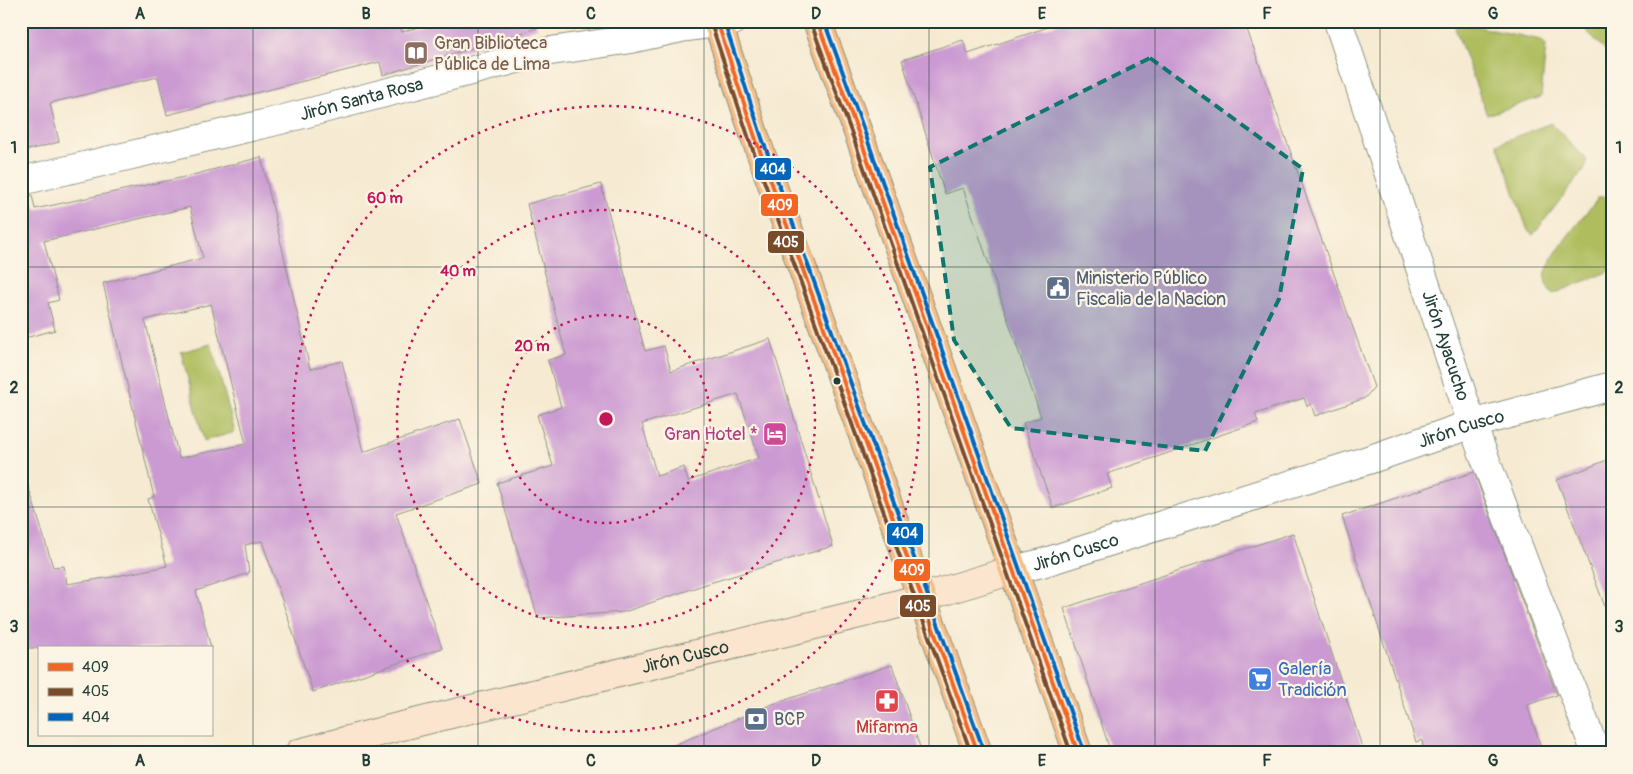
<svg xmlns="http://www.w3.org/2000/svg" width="1633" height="774" font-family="Pangolin,sans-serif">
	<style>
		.green { fill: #afbd5f; stroke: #677d4a }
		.building { fill: #cb9ad2; fill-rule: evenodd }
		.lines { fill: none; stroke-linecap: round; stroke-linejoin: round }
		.street-casing { stroke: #8a9483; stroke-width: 30 }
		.secondary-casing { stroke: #8a9483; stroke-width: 30 }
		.primary-casing { stroke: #8a9483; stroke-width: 30 }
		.street { stroke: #fff; stroke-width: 28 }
		.secondary { stroke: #fce5cf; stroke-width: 28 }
		.primary { stroke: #f7be88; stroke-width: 28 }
		.bus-1-casing { stroke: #fcf5e5; stroke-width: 8 }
		.bus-2-casing { stroke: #fcf5e5; stroke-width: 8 }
		.bus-3-casing { stroke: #fcf5e5; stroke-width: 8 }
		.bus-1 { stroke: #f26522; stroke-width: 4 }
		.bus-2 { stroke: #7a4b2a; stroke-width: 4 }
		.bus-3 { stroke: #0065bd; stroke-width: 4 }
		.marked { fill: #0f766e; fill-opacity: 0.2; stroke: #0f766e; stroke-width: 4; stroke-dasharray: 10 6; stroke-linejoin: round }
		.grid { fill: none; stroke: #1f3d34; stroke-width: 1; stroke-opacity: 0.55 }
		.ring { fill: none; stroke: #c2185b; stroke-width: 2.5; stroke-dasharray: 2.5 5 }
		.bus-dot { fill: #1f3d34; stroke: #fcf5e5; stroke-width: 2 }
		.labels { text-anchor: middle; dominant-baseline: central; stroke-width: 4.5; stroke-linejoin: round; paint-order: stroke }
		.education-label { font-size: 18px; fill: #785e54; stroke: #fcf5e5; text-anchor: start }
		.street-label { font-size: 18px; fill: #1f3d34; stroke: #fcf5e5 }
		.service-label { font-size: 18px; fill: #4e5e75; stroke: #fcf5e5; text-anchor: start }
		.hotel-label { font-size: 18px; fill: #b23c85; stroke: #fcf5e5; text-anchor: end }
		.shop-label { font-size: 18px; fill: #366cbe; stroke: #fcf5e5; text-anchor: start }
		.health-label { font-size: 18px; fill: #be3a42; stroke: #fcf5e5 }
		.centre { fill: #c2185b; stroke: #fcf5e5; stroke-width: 2.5 }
		.ring-label { font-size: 15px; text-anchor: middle; font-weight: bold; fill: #c2185b; stroke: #fcf5e5; stroke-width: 4.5; stroke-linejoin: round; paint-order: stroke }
		.line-badge { stroke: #fcf5e5; stroke-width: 2 }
		.badge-label { font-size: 14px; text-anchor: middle; font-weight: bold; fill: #fff }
		.neatline { fill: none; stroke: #1f3d34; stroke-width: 2 }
		.grid-label { font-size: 16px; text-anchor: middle; font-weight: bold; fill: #1f3d34 }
	</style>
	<rect width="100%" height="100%" fill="#fcf5e5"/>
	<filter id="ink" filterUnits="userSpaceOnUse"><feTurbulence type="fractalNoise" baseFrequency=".02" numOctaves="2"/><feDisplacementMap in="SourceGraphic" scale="10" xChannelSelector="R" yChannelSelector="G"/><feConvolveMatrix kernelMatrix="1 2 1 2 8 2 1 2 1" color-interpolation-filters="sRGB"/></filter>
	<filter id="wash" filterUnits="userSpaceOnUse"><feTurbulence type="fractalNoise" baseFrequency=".0096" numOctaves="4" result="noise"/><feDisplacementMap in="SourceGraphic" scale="20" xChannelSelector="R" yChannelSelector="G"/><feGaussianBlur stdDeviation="1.12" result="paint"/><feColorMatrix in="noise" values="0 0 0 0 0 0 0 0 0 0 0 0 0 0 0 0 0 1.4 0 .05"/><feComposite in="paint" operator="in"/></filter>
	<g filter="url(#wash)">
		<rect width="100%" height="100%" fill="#f6ead2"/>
		<g class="green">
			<path d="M1581 21H1612V57L1581 25Z"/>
			<path d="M1457 23H1459L1541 40 1546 45 1541 97 1487 115 1455 28Z"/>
			<path d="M1551 123 1587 160 1586 167 1533 235 1528 231 1497 144Z"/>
			<path d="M1599 197H1605L1612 212V270L1553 294C1549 290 1545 283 1545 277 1548 255 1585 216 1599 197Z"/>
			<path d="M211 344 235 432 204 441 181 352Z"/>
		</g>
		<g id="blocks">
			<g class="building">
				<path d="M21 21H399L402 32 438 21H536L537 28 383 75 380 62 167 115 158 77 50 103 59 142 21 152Z"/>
				<path d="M1066 21H1244L1374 387 1365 398 1315 416 1311 404 1307 406 1304 398 1255 414 1258 422 1107 474 1112 488 1053 508 1023 423 1041 417 963 188 945 194 902 60 963 40 968 54Z"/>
				<path d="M261 157 310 369 342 361 363 452 460 419 482 484 396 513 442 648 313 692 262 541 245 545 249 573 196 591 211 648H21V486L28 485 53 567 64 566 67 584 112 577 167 566 148 499 154 497 103 283 203 258 190 207 44 241 59 300 48 303 55 330 21 339V196L32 195 35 209 189 176ZM211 304 246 444 179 458 145 320Z"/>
				<path d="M601 184 645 351 664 346 671 371 770 339 833 546 706 584 624 612 538 618 497 483 553 466 537 415 561 407 548 360 566 355 527 204ZM738 394 759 458 688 481 684 467 657 476 642 424Z"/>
				<path d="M1612 458V616L1609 617 1557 480Z"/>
				<path d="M1474 472 1557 695 1527 705 1543 753H1424L1422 740 1416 742 1342 516Z"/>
				<path d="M1293 533 1364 753H1111L1064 608Z"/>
				<path d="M892 665 922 753H655L770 705Z"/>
			</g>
		</g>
	</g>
	<g filter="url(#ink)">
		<use href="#blocks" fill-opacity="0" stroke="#8a9483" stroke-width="1"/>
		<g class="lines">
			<defs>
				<g id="street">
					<path id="s1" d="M1338 21 1472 424 1596 753"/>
					<path id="s2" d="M21 181 272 122 544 52 625 40 681 28 733 21"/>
					<path id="s3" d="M1013 570 1042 563 1368 460 1472 424 1612 386"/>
				</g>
				<g id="secondary">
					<path id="s4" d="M299 753 398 727 872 611 921 598 1013 570"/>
				</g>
				<g id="primary">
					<path d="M717 21 756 140 978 753"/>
					<path d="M817 21 859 135 1078 753"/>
				</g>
			</defs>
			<use href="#street" class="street-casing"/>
			<use href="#secondary" class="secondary-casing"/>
			<use href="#primary" class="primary-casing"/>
			<use href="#street" class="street"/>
			<use href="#secondary" class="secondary"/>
			<use href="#primary" class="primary"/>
			<defs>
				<g id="bus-1">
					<path d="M717 21 756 140 978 753"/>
					<path d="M817 21 859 135 1078 753"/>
				</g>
				<g id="bus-2">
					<path d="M711 23 750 142 971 753"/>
					<path d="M811 23 853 137 1071 753"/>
				</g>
				<g id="bus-3">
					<path d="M724 21 762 138 984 751"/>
					<path d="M824 21 865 133 1084 751"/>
				</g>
			</defs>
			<use href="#bus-1" class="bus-1-casing"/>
			<use href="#bus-2" class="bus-2-casing"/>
			<use href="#bus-3" class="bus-3-casing"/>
			<use href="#bus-1" class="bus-1"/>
			<use href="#bus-2" class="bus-2"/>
			<use href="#bus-3" class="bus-3"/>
		</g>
	</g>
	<path class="marked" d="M1150 58 1303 169 1279 299 1205 451 1011 428 954 340 930 167Z"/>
	<path class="grid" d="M253 21V753M478 21V753M704 21V753M929 21V753M1155 21V753M1380 21V753M21 267H1612M21 507H1612"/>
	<g class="ring">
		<circle cx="606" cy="419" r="104"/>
		<circle cx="606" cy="419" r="209"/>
		<circle cx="606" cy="419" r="313"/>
	</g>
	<defs>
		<symbol id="library-square" viewBox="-11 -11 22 22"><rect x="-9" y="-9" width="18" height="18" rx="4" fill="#8d6e63" stroke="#fcf5e5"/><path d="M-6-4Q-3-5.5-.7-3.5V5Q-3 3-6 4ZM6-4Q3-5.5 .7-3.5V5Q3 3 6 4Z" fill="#fff"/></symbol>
		<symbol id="civic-square" viewBox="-11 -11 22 22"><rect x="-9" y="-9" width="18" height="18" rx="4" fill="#5c6f8a" stroke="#fcf5e5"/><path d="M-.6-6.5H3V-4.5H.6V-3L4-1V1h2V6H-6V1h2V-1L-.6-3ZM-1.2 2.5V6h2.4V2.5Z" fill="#fff"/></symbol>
		<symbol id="hotel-square" viewBox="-11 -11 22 22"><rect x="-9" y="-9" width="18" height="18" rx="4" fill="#d1479c" stroke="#fcf5e5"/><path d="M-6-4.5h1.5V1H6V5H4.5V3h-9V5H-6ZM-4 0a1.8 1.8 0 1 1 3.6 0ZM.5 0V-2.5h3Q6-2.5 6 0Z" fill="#fff"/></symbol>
		<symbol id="supermarket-square" viewBox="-11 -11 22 22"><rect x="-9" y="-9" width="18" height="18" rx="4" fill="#3f7fe0" stroke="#fcf5e5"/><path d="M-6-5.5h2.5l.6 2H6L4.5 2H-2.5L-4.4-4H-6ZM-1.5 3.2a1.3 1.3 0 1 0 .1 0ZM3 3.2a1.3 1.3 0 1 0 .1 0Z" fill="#fff"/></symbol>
		<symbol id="pharmacy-square" viewBox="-11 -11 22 22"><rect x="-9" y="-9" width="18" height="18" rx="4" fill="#e0444e" stroke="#fcf5e5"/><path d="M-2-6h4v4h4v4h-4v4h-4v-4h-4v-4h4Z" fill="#fff"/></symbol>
		<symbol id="bank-square" viewBox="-11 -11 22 22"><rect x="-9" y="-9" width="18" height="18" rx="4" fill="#5c6f8a" stroke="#fcf5e5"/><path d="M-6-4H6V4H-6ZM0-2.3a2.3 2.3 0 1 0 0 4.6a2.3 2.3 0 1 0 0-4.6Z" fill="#fff"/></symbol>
	</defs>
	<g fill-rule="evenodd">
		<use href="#library-square" x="402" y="39" width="28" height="28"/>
		<use href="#civic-square" x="1044" y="274" width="28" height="28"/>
		<use href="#hotel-square" x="761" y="420" width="28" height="28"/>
		<use href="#supermarket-square" x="1246" y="665" width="28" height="28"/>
		<use href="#pharmacy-square" x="873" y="687" width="28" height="28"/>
		<use href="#bank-square" x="742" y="705" width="28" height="28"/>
	</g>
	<circle class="bus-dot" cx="837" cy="381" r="4.5"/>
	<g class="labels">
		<g class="education-label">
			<text x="434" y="43">Gran Biblioteca<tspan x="434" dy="21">Pública de Lima</tspan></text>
		</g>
		<g class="street-label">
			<text stroke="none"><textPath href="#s2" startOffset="350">Jirón Santa Rosa</textPath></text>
			<text stroke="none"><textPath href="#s1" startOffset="342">Jirón Ayacucho</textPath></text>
			<text stroke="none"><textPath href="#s3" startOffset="470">Jirón Cusco</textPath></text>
			<text stroke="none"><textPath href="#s3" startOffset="65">Jirón Cusco</textPath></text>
			<text stroke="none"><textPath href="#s4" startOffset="398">Jirón Cusco</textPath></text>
		</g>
		<g class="service-label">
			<text x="1076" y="278">Ministerio Público<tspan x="1076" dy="21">Fiscalia de la Nacion</tspan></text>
			<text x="774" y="719">BCP</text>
		</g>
		<g class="hotel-label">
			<text x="758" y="434">Gran Hotel *</text>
		</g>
		<g class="shop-label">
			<text x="1278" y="669">Galería<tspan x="1278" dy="21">Tradición</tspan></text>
		</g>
		<g class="health-label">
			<text x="887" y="727">Mifarma</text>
		</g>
	</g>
	<circle cx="606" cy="419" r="8" class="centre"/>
	<g class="ring-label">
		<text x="385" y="203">60 m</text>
		<text x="458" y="276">40 m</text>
		<text x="532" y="351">20 m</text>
	</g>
	<g class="line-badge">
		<rect x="754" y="157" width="38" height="24" rx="5" fill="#0065bd"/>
		<rect x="760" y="193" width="39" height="24" rx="5" fill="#f26522"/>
		<rect x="767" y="230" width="38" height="24" rx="5" fill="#7a4b2a"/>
		<rect x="886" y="522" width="38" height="24" rx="5" fill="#0065bd"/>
		<rect x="893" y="558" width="38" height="24" rx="5" fill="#f26522"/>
		<rect x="899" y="594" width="38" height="24" rx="5" fill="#7a4b2a"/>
	</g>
	<g class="badge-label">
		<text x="773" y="174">404</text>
		<text x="780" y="210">409</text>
		<text x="786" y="247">405</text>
		<text x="905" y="538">404</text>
		<text x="912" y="575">409</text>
		<text x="918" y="611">405</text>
	</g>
	<rect width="1633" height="774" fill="none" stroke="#fcf5e5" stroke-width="55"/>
	<rect x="38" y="646" width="175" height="90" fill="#fcf5e5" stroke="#a4ab9e"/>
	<rect x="48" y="663" width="25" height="8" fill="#f26522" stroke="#a4ab9e"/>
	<text x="82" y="672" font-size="15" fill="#1f3d34">409</text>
	<rect x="48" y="688" width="25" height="8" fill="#7a4b2a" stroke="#a4ab9e"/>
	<text x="82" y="696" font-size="15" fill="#1f3d34">405</text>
	<rect x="48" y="713" width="25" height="8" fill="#0065bd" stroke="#a4ab9e"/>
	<text x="82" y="722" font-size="15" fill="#1f3d34">404</text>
	<rect x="28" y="28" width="1578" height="718" class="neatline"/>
	<g class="grid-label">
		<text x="140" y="19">A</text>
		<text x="366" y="19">B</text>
		<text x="591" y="19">C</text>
		<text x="816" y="19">D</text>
		<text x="1042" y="19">E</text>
		<text x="1267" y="19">F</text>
		<text x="1493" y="19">G</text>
		<text x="14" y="153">1</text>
		<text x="1619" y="153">1</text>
		<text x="14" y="393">2</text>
		<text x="1619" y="393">2</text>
		<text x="14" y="632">3</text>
		<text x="1619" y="632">3</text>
		<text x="140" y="766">A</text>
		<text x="366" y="766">B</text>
		<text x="591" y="766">C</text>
		<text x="816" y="766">D</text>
		<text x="1042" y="766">E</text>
		<text x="1267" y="766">F</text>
		<text x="1493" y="766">G</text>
	</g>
</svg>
